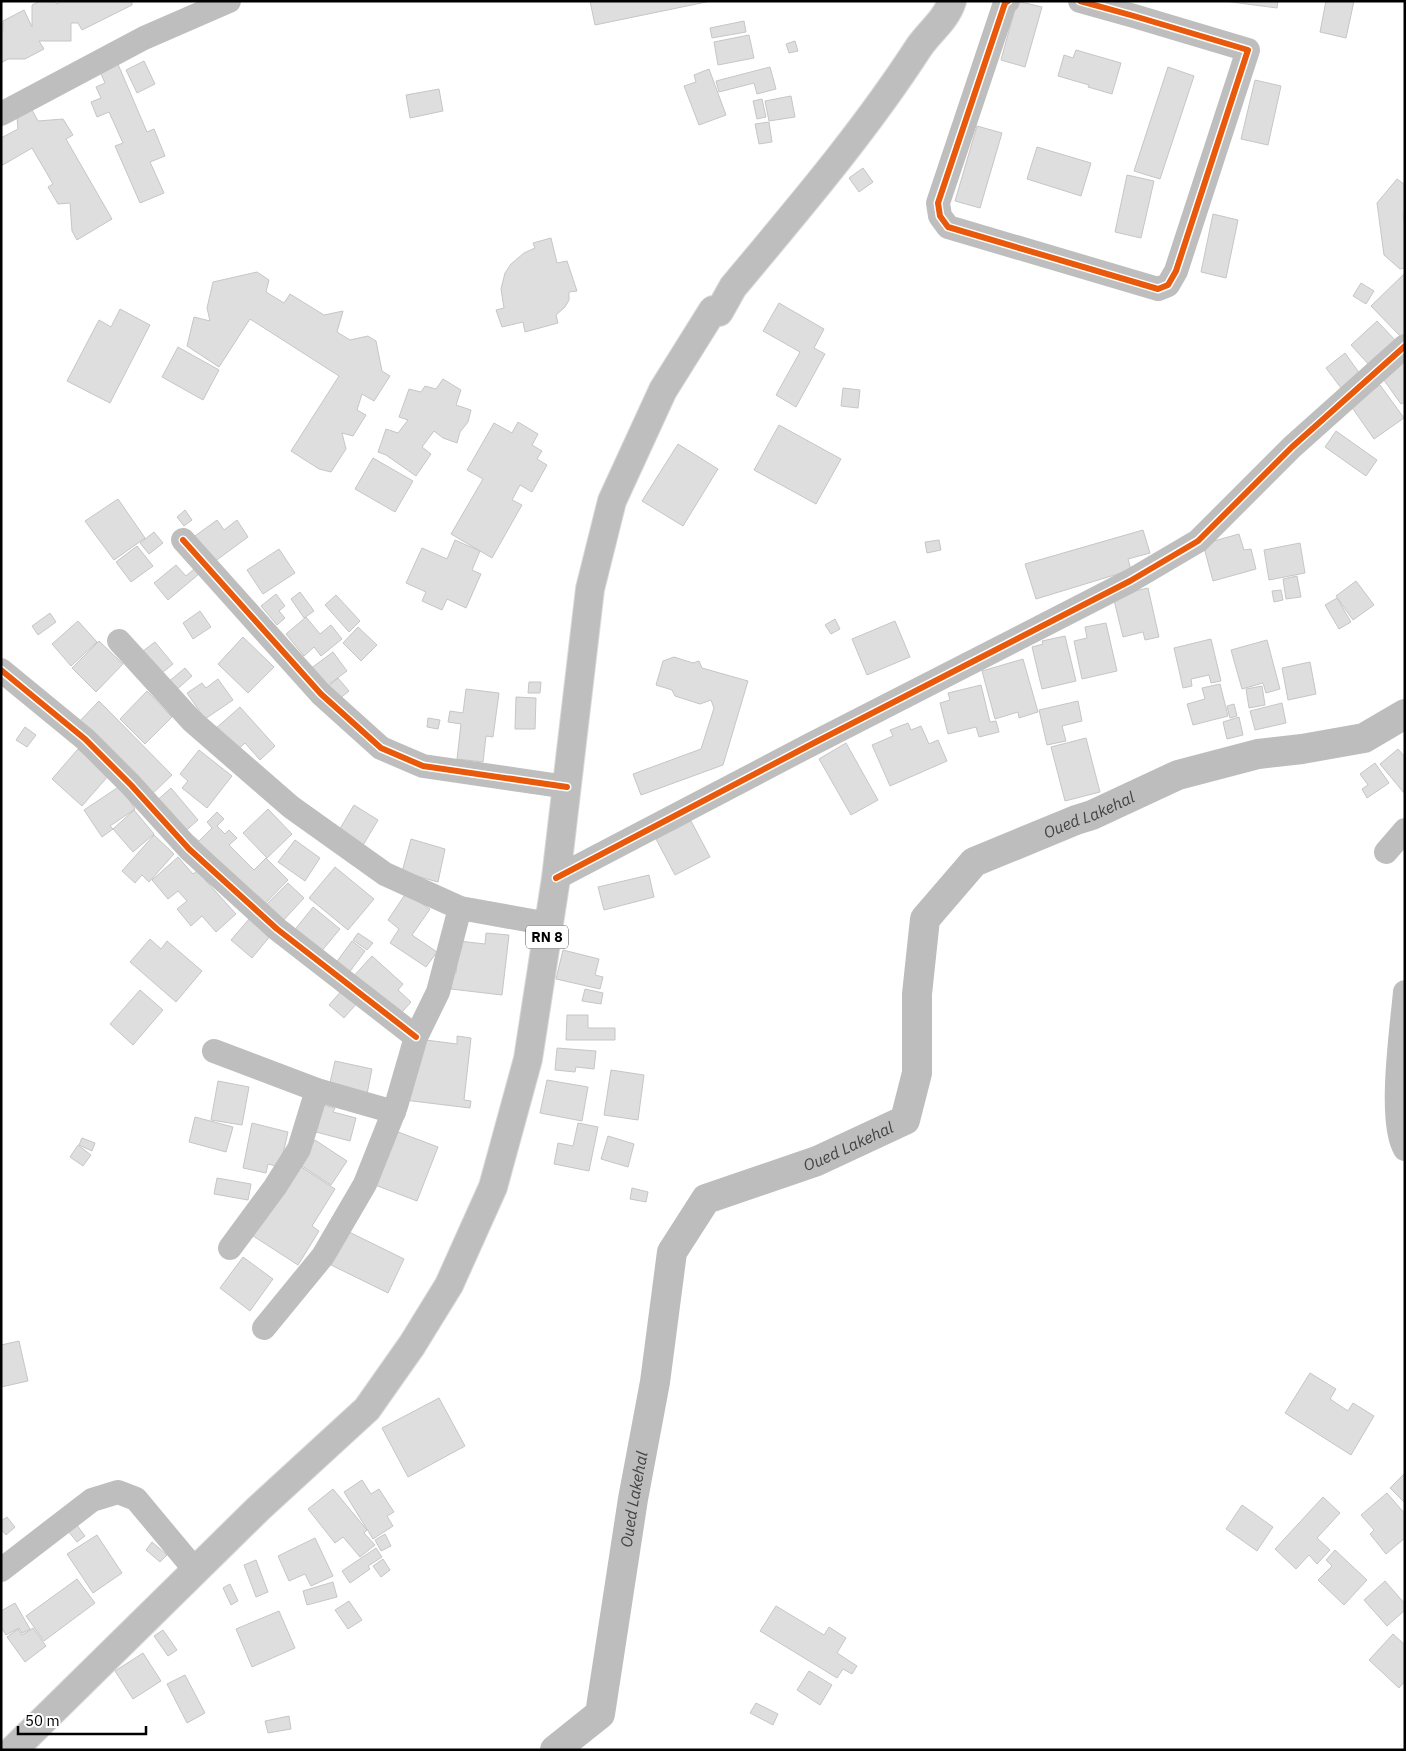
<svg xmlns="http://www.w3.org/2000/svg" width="1406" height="1751" font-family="'IBM Plex Sans',sans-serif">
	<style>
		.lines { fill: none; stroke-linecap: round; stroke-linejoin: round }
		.river { stroke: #bdbdbd; stroke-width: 30 }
		.building { fill: #dedede; stroke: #c6c6c6 }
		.highway-casing { stroke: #dbdbdb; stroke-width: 30 }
		.minor { stroke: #bebebe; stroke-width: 24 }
		.highway { stroke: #bebebe; stroke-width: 28 }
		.cycleway-casing { stroke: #fff; stroke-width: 9 }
		.cycleway { stroke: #e8590c; stroke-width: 6 }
		.labels { text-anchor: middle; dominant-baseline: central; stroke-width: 4; stroke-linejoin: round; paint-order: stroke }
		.shield { fill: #fff; stroke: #4c4c4c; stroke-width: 1 }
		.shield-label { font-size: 14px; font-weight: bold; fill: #000 }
		.water-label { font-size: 16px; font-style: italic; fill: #424242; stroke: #fff }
	</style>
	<rect width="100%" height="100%" fill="#fff"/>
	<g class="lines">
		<path class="river" id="s1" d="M555 1750 600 1714 633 1499 655 1382 672 1252 706 1199 817 1161 905 1120 917 1073V994L925 919 974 862 1076 820 1092 815 1178 775 1258 754 1302 749 1364 738 1405 714"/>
	</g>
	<g class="building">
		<path d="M40 1H55L57 4 62 1H132V5L82 30 78 23H71V41H39L44 49 25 59H8L1 63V33L3 31V21L24 10 32 27V5Z"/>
		<path d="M590 1H711L595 25Z"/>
		<path d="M1017 1 1042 7 1025 67 1001 60Z"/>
		<path d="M1224 1H1278L1277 8Z"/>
		<path d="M1326 1H1354L1346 38 1320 32Z"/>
		<path d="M744 21 746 32 712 38 710 28Z"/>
		<path d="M749 35 754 58 718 65 714 42Z"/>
		<path d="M795 41 798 51 789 53 786 44Z"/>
		<path d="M1076 50 1121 63 1112 94 1088 87 1089 85 1058 76 1064 55 1073 58Z"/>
		<path d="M144 61 155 84 137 93 126 70Z"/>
		<path d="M117 62 147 132 154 129 165 156 150 162 164 193 140 203 115 146 123 143 109 112 97 117 91 102 101 98 96 87 105 83 99 69Z"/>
		<path d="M770 67 776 89 757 94 754 83 719 92 716 81Z"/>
		<path d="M1168 67 1194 76 1160 179 1134 171Z"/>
		<path d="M709 69 726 115 699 125 684 86 696 82 694 75Z"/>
		<path d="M1255 80 1281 86 1268 145 1241 139Z"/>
		<path d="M439 89 443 111 410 118 406 95Z"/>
		<path d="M791 96 795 117 769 121 765 101Z"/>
		<path d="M762 99 766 117 757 119 753 101Z"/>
		<path d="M31 108 38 121 63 119 73 135 66 139 112 219 77 240 72 231 70 203 58 204 48 187 53 184 32 148 1 166V138L18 129 17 117Z"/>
		<path d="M769 122 772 142 759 144 755 124Z"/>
		<path d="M977 126 1002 133 980 208 955 201Z"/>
		<path d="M1037 147 1091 163 1081 196 1027 179Z"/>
		<path d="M863 168 873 182 859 192 849 178Z"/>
		<path d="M1127 175 1154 181 1141 238 1115 232Z"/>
		<path d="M1397 179 1405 185V212L1403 214 1405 226V268L1400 269 1384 255 1377 203Z"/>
		<path d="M1213 214 1238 220 1226 278 1201 272Z"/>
		<path d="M551 238 557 263 567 261 577 291 569 292V300L565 307 556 315 558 323 525 332 523 322 502 327 496 310 504 308 501 289 505 273 511 264 524 253 535 248 533 243Z"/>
		<path d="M257 272 269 280 266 292 284 303 290 294 324 315 343 311 337 332 350 340 368 336 376 341 382 371 390 376 374 401 362 394 357 410 366 415 353 436 342 433 346 449 331 472 319 469 291 451 339 376 250 319 219 367 187 346 194 317 210 321 207 308 213 282Z"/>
		<path d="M1405 273V334L1401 337 1371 306Z"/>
		<path d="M1361 283 1374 291 1366 304 1353 296Z"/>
		<path d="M779 303 824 329 814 348 825 354 796 407 776 395 800 352 763 331Z"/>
		<path d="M120 309 150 325 110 403 67 381 99 320 111 327Z"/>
		<path d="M1377 321 1396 341 1370 366 1351 345Z"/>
		<path d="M178 347 219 370 203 400 162 377Z"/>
		<path d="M1345 353 1360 374 1341 388 1326 368Z"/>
		<path d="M1403 360 1405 362V402L1401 404 1381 376Z"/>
		<path d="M443 379 461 390 456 405 471 410 468 422 460 432 457 443 443 438 434 431 422 447 431 454 416 476 386 455 378 452 386 429 398 433 408 420 399 417 409 389 421 392 425 386 436 389Z"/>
		<path d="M1380 385 1404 418 1374 439 1351 406Z"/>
		<path d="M843 388 860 390 858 408 841 406Z"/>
		<path d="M518 422 538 434 532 445 542 451 537 459 547 465 532 492 520 485 512 500 522 505 492 558 451 534 483 479 467 470 494 423 512 433Z"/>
		<path d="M779 425 841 459 816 504 754 470Z"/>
		<path d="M1336 431 1377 460 1366 476 1325 447Z"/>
		<path d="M678 444 718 469 683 526 642 501Z"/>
		<path d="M373 458 413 481 395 512 355 489Z"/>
		<path d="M118 499 145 538 114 560 85 521Z"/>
		<path d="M185 510 192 520 184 526 177 517Z"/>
		<path d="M217 520 224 530 237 520 248 537 214 562 195 536Z"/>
		<path d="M1143 530 1150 553 1128 559 1131 570 1036 599 1025 564Z"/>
		<path d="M154 532 163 543 149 554 140 543Z"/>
		<path d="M1239 534 1244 550 1251 549 1256 569 1213 581 1203 544Z"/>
		<path d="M455 540 480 551 472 570 481 574 466 608 447 599 442 610 422 601 426 592 406 583 422 548 447 559Z"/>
		<path d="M939 540 941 550 927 553 925 542Z"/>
		<path d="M1300 543 1305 573 1269 580 1264 550Z"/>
		<path d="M137 546 153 566 131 582 116 562Z"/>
		<path d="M279 549 295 573 263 594 247 570Z"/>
		<path d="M176 565 186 576 194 569 199 574 168 600 154 583Z"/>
		<path d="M1297 576 1301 597 1286 599 1283 579Z"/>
		<path d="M1356 581 1374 605 1353 620 1336 596Z"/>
		<path d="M1148 588 1159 637 1145 640 1143 632 1123 637 1113 596Z"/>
		<path d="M1281 590 1283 600 1274 602 1272 591Z"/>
		<path d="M300 592 314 611 304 618 291 599Z"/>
		<path d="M276 594 285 606 279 611 285 618 277 625 261 606Z"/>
		<path d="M336 595 360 621 349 632 325 605Z"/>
		<path d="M1337 598 1351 622 1339 629 1325 605Z"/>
		<path d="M200 611 211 627 193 639 183 623Z"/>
		<path d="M50 613 56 622 38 635 32 626Z"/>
		<path d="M306 617 320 634 331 625 342 639 321 656 314 647 304 656 286 634Z"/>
		<path d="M835 619 840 629 831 634 825 625Z"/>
		<path d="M78 621 97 642 71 666 52 644Z"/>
		<path d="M895 621 910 657 867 675 852 639Z"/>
		<path d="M1106 623 1117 671 1082 679 1074 641 1087 638 1085 627Z"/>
		<path d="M358 627 377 645 361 661 343 643Z"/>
		<path d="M1065 636 1076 681 1042 689 1032 647 1043 644 1042 641Z"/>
		<path d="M243 637 274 667 248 693 218 664Z"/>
		<path d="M1211 639 1221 681 1211 683 1209 675 1191 679 1192 686 1183 688 1174 648Z"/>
		<path d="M1267 640 1280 689 1266 693 1263 683 1242 689 1231 650Z"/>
		<path d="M99 641 123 664 96 692 72 668Z"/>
		<path d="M155 642 173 664 157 677 139 654Z"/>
		<path d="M333 652 347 671 324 688 310 669Z"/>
		<path d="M674 657 693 663 699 661 702 668 748 681 723 765 641 795 633 774 701 749 714 708 711 700 700 704 675 696 672 690 656 685 663 661Z"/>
		<path d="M1023 659 1038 712 1019 718 1018 712 995 719 982 671Z"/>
		<path d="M1310 662 1316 694 1288 700 1282 668Z"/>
		<path d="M185 668 192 676 174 692 167 683Z"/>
		<path d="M338 678 349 691 338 700 328 687Z"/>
		<path d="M218 679 233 700 205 719 187 693 202 683 206 688Z"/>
		<path d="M529 682H541L540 693H528Z"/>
		<path d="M1220 684 1228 716 1193 725 1187 704 1205 699 1202 688Z"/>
		<path d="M981 685 990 722 996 721 999 732 979 737 976 727 948 734 940 703 950 700 948 693Z"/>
		<path d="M1262 686 1265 705 1249 708 1246 689Z"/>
		<path d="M466 689 499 693 493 737 486 736 483 762 457 759 461 724 448 722 450 711 463 713Z"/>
		<path d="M147 691 172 717 145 744 120 719Z"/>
		<path d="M516 697 536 698 535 729H515Z"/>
		<path d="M99 701 172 775 150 796 75 726Z"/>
		<path d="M1078 701 1082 721 1062 726 1066 741 1047 745 1039 710Z"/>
		<path d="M1282 703 1286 723 1255 730 1250 711Z"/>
		<path d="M1234 704 1237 716 1230 718 1227 706Z"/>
		<path d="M240 707 275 746 260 760 245 743 234 753 214 730Z"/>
		<path d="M1239 717 1243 735 1227 739 1223 722Z"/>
		<path d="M428 718 440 720 438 729 427 727Z"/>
		<path d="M908 723 911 730 921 726 929 744 938 740 947 761 890 786 872 745 893 736 890 730Z"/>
		<path d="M25 727 36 735 27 747 16 740Z"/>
		<path d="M1086 738 1100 792 1065 801 1051 747Z"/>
		<path d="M846 743 878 800 851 815 819 759Z"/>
		<path d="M78 749 109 775 82 806 52 779Z"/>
		<path d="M1398 749 1405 757 1404 793 1380 764Z"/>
		<path d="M199 750 232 776 207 808 182 788 188 781 180 774Z"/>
		<path d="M1375 763 1389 783 1367 798 1362 789 1368 785 1360 774Z"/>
		<path d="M120 786 135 809 110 826 113 829 102 837 84 810Z"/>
		<path d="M171 788 198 820 181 835 154 803Z"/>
		<path d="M354 805 378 820 362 847 338 832Z"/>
		<path d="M268 809 292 834 267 858 243 833Z"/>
		<path d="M134 810 154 834 133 852 113 829Z"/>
		<path d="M217 812 224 819 217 826 225 834 229 830 237 838 229 845 254 870 266 858 288 880 258 911 188 842 193 836 199 841 212 828 207 822Z"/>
		<path d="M691 821 710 857 675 875 656 839Z"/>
		<path d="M154 835 174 854 149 882 142 875 135 883 122 871Z"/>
		<path d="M411 839 445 849 438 882 402 872Z"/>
		<path d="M295 840 320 858 305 881 278 862Z"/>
		<path d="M178 857 193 874 197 871 236 914 216 932 202 916 191 926 177 909 187 901 178 891 168 899 152 880Z"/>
		<path d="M335 867 374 899 348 930 309 898Z"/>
		<path d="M649 875 654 897 604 910 598 887Z"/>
		<path d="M288 883 304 898 280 924 263 908Z"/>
		<path d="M406 893 430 909 412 935 437 952 426 967 390 943 399 929 388 920Z"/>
		<path d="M313 907 340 929 320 953 293 932Z"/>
		<path d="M250 918 271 935 252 958 231 940Z"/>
		<path d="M358 933 373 943 367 950 353 940Z"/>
		<path d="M486 933 509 935 502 995 451 989 453 973H456L459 941 485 944Z"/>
		<path d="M150 939 161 949 167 941 202 971 176 1002 130 962Z"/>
		<path d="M352 941 365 951 345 978 332 968Z"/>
		<path d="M563 950 599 959 595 975 603 977 600 989 556 979Z"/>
		<path d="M372 956 403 984 398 990 411 1002 396 1019 351 979Z"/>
		<path d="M343 989 358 1002 344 1018 329 1005Z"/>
		<path d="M585 989 603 993 601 1004 582 1001Z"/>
		<path d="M140 990 163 1010 133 1045 110 1024Z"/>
		<path d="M567 1015H588V1028H615V1040H566Z"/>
		<path d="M457 1036 471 1038 464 1100 471 1101 470 1108 404 1100 418 1039 457 1044Z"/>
		<path d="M557 1048 596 1051 594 1069 576 1067 575 1072 555 1070Z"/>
		<path d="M335 1061 372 1069 367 1094 329 1087Z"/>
		<path d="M611 1070 644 1075 638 1120 604 1115Z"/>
		<path d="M547 1080 588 1087 582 1121 540 1113Z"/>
		<path d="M218 1081 249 1087 242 1125 211 1120Z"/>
		<path d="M323 1105 335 1108 333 1112 356 1118 350 1141 316 1132Z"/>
		<path d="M195 1117 233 1127 226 1152 189 1142Z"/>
		<path d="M252 1123 288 1132 280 1167 268 1164 266 1173 243 1168Z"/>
		<path d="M578 1123 598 1127 589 1171 554 1164 558 1143 573 1146Z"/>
		<path d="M390 1129 438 1147 417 1201 370 1183Z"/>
		<path d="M608 1136 634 1144 628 1167 601 1159Z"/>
		<path d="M82 1138 95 1143 92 1151 79 1145Z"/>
		<path d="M315 1140 347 1161 331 1185 299 1164Z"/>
		<path d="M78 1145 91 1155 83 1166 70 1157Z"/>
		<path d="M295 1163 335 1189 312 1226 319 1231 298 1265 250 1234Z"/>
		<path d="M217 1178 251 1184 248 1200 214 1194Z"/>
		<path d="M632 1188 648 1192 646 1202 630 1199Z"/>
		<path d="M343 1229 404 1259 388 1293 327 1263Z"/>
		<path d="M243 1257 273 1279 250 1311 220 1288Z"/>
		<path d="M19 1341 28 1381 1 1387V1345Z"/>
		<path d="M1310 1373 1336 1389 1330 1399 1348 1411 1353 1403 1374 1416 1351 1455 1285 1413Z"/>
		<path d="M439 1398 465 1446 408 1477 382 1428Z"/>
		<path d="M1405 1473V1503L1390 1488Z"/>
		<path d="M362 1480 371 1494 379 1489 394 1512 387 1516 393 1526 373 1539 344 1492Z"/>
		<path d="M333 1489 367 1530 364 1533 375 1545 360 1557 343 1537 335 1543 308 1509Z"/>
		<path d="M1387 1493 1405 1514V1538L1386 1554 1370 1534 1374 1530 1361 1515Z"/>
		<path d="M1323 1497 1340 1513 1317 1538 1330 1550 1317 1564 1309 1555 1296 1569 1275 1549Z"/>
		<path d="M1242 1505 1273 1527 1257 1551 1226 1529Z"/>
		<path d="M7 1517 15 1527 6 1535 1 1529V1521Z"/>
		<path d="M73 1520 85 1536 77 1542 64 1526Z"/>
		<path d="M385 1534 391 1546 381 1551 375 1540Z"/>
		<path d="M97 1535 122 1573 93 1593 67 1554Z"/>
		<path d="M315 1538 333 1576 311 1586 305 1574 289 1581 278 1556Z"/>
		<path d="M152 1542 167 1555 160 1562 146 1550Z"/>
		<path d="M376 1548 382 1557 368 1566 370 1569 350 1583 342 1571Z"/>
		<path d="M1335 1550 1367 1580 1344 1605 1318 1580 1332 1566 1326 1560Z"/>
		<path d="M383 1559 390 1570 381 1577 373 1566Z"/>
		<path d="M256 1560 268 1592 256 1597 244 1565Z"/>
		<path d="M77 1579 95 1603 44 1641 26 1616Z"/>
		<path d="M1385 1581 1405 1604V1610L1387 1626 1364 1600Z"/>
		<path d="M333 1582 337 1597 307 1605 303 1591Z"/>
		<path d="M230 1584 238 1601 231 1605 223 1588Z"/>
		<path d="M349 1601 362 1620 348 1629 335 1610Z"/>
		<path d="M15 1603 30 1629 22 1633 19 1628 6 1635 1 1627V1611Z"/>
		<path d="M776 1606 824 1635 829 1627 846 1638 837 1653 857 1666 852 1674 843 1669 837 1678 760 1631Z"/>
		<path d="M279 1611 295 1648 252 1667 236 1629Z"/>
		<path d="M33 1628 46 1646 25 1662 7 1637 18 1629 22 1635Z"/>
		<path d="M163 1630 177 1650 168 1656 154 1636Z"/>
		<path d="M1393 1634 1405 1645V1681L1399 1688 1369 1660Z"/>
		<path d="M143 1653 161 1681 133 1699 115 1671Z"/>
		<path d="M809 1671 832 1685 820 1705 797 1690Z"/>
		<path d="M185 1675 205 1713 187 1723 167 1684Z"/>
		<path d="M756 1703 778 1714 773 1725 750 1713Z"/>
		<path d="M289 1716 291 1729 268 1733 265 1721Z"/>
	</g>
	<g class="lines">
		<defs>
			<path id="highway" d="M13 1750 258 1509 367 1409 412 1345 449 1285 493 1187 528 1059 556 878 590 589 612 501 663 390 713 310 719 312 733 287C798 209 864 132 919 47 930 31 946 20 952 1"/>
		</defs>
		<use href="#highway" class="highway-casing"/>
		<g class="minor">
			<path d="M1008 1 1005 3 938 203 940 216 948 227 1158 289 1168 285 1176 271 1248 50 1134 16 1080 1"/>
			<path d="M1 114 144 38 229 1"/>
			<path d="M183 540 321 694 381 748 423 766 567 787"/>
			<path d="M119 641 192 721 291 807 385 874 460 908 549 924"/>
			<path d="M1 670 85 739 131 785 189 849 277 929 416 1037"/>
			<path d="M1386 852 1405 830"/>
			<path d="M556 878 810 745 1130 581 1198 541 1292 447 1405 346"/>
			<path d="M1405 992C1402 1026 1388 1122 1405 1149"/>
			<path d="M214 1051 317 1090 394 1112"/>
			<path d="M230 1248 275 1187 299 1149 317 1090"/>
			<path d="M264 1328 323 1256 365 1184 396 1106 416 1037 438 992 460 908"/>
			<path d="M1 1570 92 1500 118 1492 136 1499 196 1571"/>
		</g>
		<use href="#highway" class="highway"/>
		<defs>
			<g id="cycleway">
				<path d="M1008 1 1005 3 938 203 940 216 948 227 1158 289 1168 285 1176 271 1248 50 1134 16 1080 1"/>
				<path d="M183 540 321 694 381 748 423 766 567 787"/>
				<path d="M1 670 85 739 131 785 189 849 277 929 416 1037"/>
				<path d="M556 878 810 745 1130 581 1198 541 1292 447 1405 346"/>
			</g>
		</defs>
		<use href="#cycleway" class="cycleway-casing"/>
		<use href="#cycleway" class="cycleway"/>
	</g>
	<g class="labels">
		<rect class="shield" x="526" y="925.5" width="42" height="23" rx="4"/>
		<g class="shield-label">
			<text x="547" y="937">RN 8</text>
		</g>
		<g class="water-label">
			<text stroke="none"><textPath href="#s1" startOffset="1205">Oued Lakehal</textPath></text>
			<text stroke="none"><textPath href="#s1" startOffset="740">Oued Lakehal</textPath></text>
			<text stroke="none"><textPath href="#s1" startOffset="275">Oued Lakehal</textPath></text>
		</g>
	</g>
	<rect width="1406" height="1751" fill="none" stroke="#000000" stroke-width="5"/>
	<path d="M18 1726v8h128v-8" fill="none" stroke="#000000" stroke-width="2.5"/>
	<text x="25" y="1726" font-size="15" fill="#000000" stroke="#ffffff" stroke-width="4" paint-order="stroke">50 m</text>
</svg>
